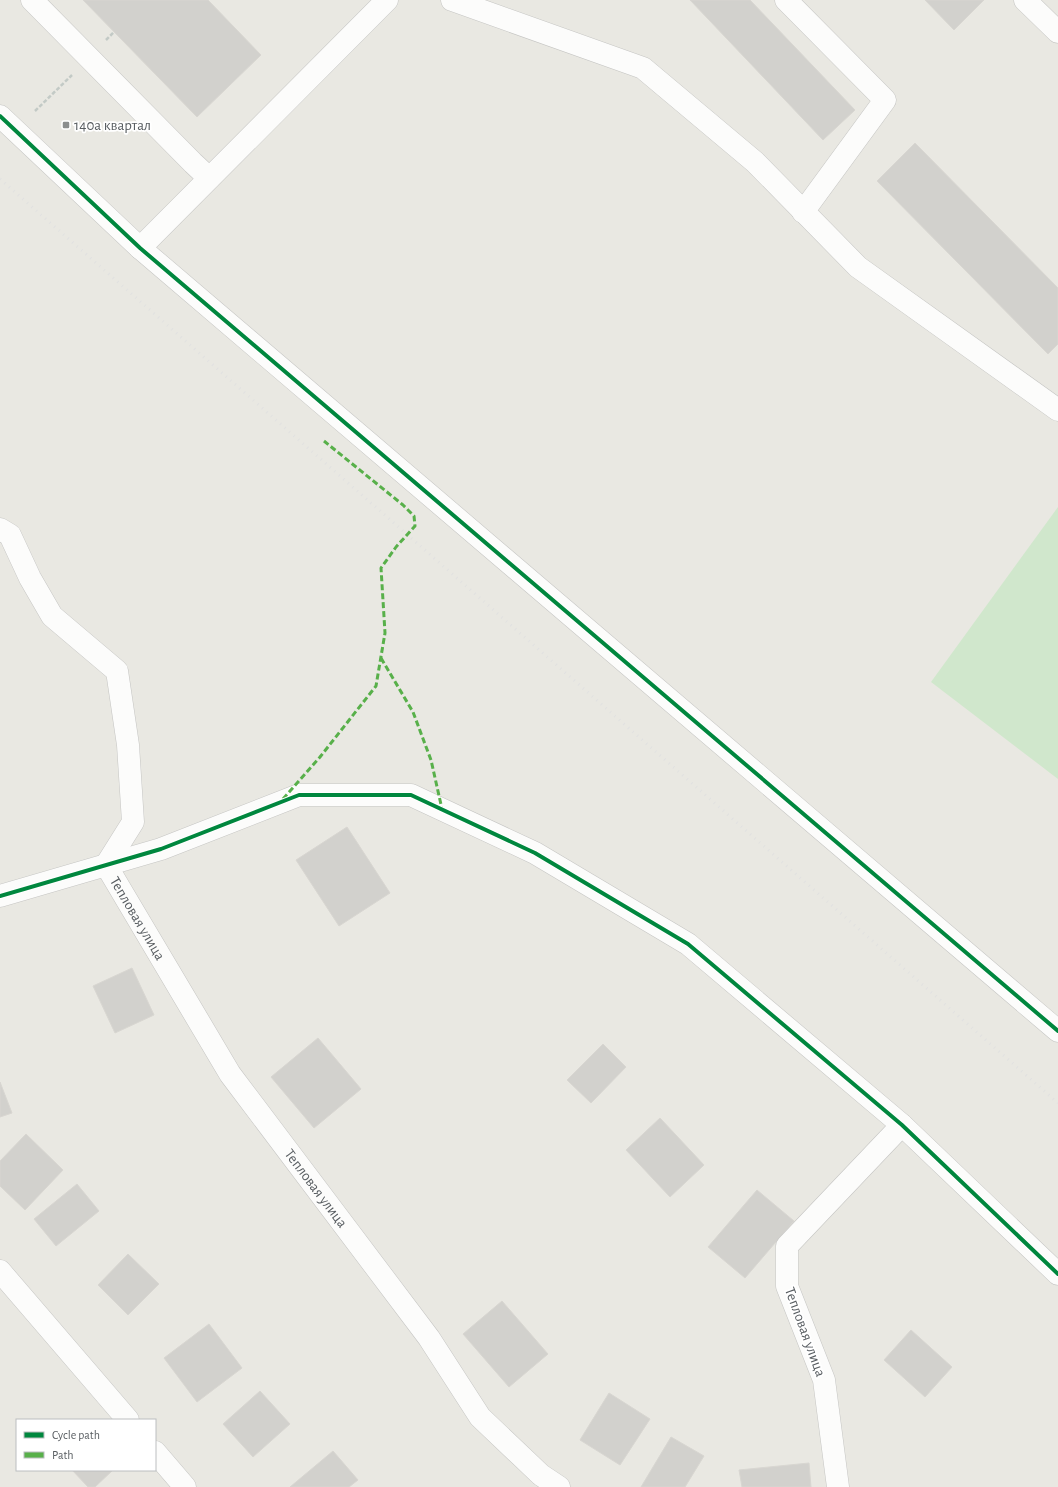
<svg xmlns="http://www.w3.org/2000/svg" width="1058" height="1487" font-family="'Alegreya Sans',sans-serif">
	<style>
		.green { fill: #d0e7cc }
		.building { fill: #d2d1cd; stroke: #d8d6d1 }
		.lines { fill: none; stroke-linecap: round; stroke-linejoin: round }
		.minor-casing { stroke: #c5c5c3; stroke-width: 23 }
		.path { stroke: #c3cac6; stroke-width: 2.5; stroke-dasharray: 4 2; stroke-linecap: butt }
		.minor { stroke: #fcfcfb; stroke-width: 22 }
		.rail { stroke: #e1e1e0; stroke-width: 3; stroke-dasharray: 1 5; stroke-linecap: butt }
		.quiet { stroke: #58b04a; stroke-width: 3; stroke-dasharray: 6 3; stroke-linecap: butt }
		.cycleway-casing { stroke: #fff; stroke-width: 6 }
		.cycleway { stroke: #00873e; stroke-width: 4 }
		.poi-dot { fill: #8b8e8e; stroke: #fff; stroke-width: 1.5 }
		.labels { text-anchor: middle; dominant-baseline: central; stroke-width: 3.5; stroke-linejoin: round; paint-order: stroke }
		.poi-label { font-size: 15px; fill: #585d61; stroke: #fff; text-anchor: start }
		.street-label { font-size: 15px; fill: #585d61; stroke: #fff }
	</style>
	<rect width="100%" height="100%" fill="#e9e8e2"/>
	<path class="green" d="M1058 507V779L931 682Z"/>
	<g class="building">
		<path d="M83 0H208L261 55 197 117Z"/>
		<path d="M690 0H750L855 110 823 140Z"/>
		<path d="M925 0H984L954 30Z"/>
		<path d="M915 143 1058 288V344L1048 354 877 181Z"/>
		<path d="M347 827 390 893 339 926 296 860Z"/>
		<path d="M132 968 154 1015 115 1033 93 986Z"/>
		<path d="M318 1038 361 1089 314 1128 271 1077Z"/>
		<path d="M603 1044 626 1067 591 1103 567 1080Z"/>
		<path d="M0 1082 12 1113 0 1117Z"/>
		<path d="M660 1118 704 1165 670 1197 626 1150Z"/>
		<path d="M26 1134 63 1170 25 1210 0 1186V1161Z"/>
		<path d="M77 1184 99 1211 56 1246 34 1219Z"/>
		<path d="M757 1190 794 1221 745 1278 708 1247Z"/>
		<path d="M128 1254 159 1284 128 1315 98 1285Z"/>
		<path d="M502 1301 548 1354 509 1387 463 1334Z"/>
		<path d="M209 1324 242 1368 197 1402 164 1358Z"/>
		<path d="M911 1330 952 1367 925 1397 884 1360Z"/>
		<path d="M260 1391 290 1424 253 1457 223 1424Z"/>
		<path d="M609 1393 650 1419 620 1465 580 1440Z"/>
		<path d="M671 1437 704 1456 685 1487H641Z"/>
		<path d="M333 1451 358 1480 349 1487H290Z"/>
		<path d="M809 1463 811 1487H742L739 1470Z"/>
		<path d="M72 1470H113L95 1487H88Z"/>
	</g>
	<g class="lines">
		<defs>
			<g id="minor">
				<path d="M32 0 193 163 209 178"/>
				<path d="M452 0 643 68 755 162 858 267 1058 410"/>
				<path d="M786 0 885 100 803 212"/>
				<path d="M1025 0 1058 32"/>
				<path d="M0 116 140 248 1058 1031"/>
				<path d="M140 248 387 0"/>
				<path id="s1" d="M0 529 10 535 30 578 52 616 117 671 128 745 133 822 106 865 230 1074 429 1338 480 1417 541 1475 559 1487"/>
				<path d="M0 896 161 849 299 795H411L535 853 688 944 902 1125 1058 1274"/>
				<path d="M0 1271 128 1420"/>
				<path d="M155 1452 185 1487"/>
				<path d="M838 1487 824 1380 787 1286V1246L902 1125"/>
			</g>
		</defs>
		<use href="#minor" class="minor-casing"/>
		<g class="path">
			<path d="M106 40 114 32"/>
			<path d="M35 111 72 75"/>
		</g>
		<use href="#minor" class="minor"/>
		<path class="rail" d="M0 179 1058 1103"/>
		<g class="quiet">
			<path d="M381 658 413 712 431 760 442 809"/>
			<path d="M283 799 320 757 376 686 385 633 381 568 396 547 415 526 414 516 403 505 324 441"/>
		</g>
		<defs>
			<g id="cycleway">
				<path d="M0 116 140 248 1058 1031"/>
				<path d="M0 896 161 849 299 795H411L535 853 688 944 902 1125 1058 1274"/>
			</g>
		</defs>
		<use href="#cycleway" class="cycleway-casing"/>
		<use href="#cycleway" class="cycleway"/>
	</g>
	<rect class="poi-dot" x="62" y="121" width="8" height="8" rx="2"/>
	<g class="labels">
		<g class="poi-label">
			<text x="74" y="125">140а квартал</text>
		</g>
		<g class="street-label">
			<text stroke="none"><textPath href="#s1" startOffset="453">Тепловая улица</textPath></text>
			<text stroke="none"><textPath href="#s1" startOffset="777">Тепловая улица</textPath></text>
			<text transform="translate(805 1332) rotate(70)">Тепловая улица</text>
		</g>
	</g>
	<rect x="16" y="1419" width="140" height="52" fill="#ffffff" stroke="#bcbec0"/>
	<rect x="24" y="1432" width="20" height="6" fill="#00873e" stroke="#bcbec0"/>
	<text x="52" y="1439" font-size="12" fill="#585d61">Cycle path</text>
	<rect x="24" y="1452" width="20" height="6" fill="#58b04a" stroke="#bcbec0"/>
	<text x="52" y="1459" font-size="12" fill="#585d61">Path</text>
</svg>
